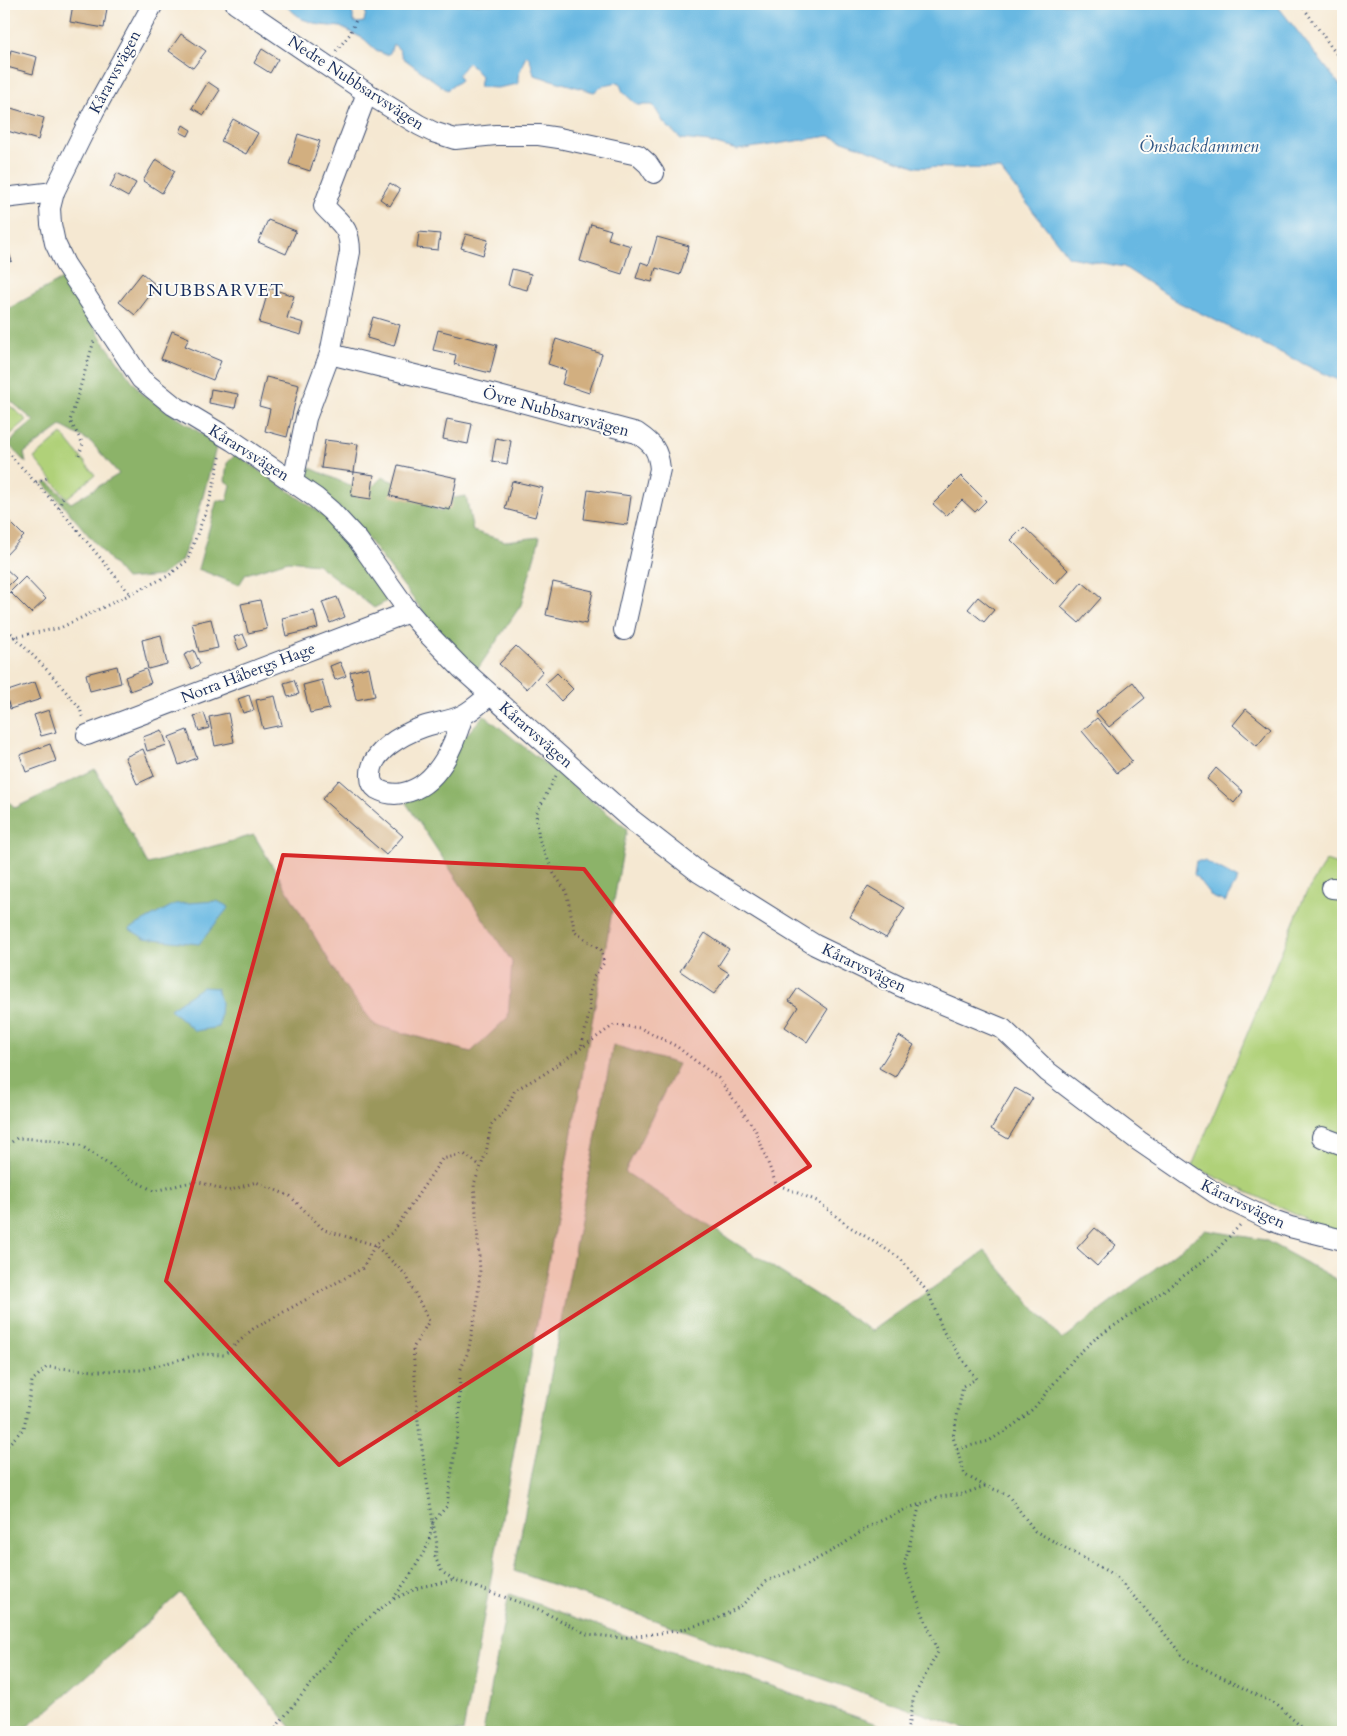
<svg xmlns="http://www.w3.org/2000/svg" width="1347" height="1736" font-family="Cardo,serif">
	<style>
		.green { fill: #b0d179; stroke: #66806c }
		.forest { fill: #8cb369; stroke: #547164 }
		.water { fill: #67b8e2; stroke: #4174a0 }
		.building { fill: #d2af80 }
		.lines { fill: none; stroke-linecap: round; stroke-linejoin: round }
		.minor-casing { stroke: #3c4b6f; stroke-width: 22 }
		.path { stroke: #3c4b6f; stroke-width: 3; stroke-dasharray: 1 4; stroke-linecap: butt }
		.minor { stroke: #fff; stroke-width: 20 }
		.marked { fill: #d62828; fill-opacity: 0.2; stroke: #d62828; stroke-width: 4; stroke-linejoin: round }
		.labels { text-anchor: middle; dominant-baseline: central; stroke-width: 4; stroke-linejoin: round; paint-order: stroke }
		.street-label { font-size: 16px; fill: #1b2f5e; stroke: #fdfcf7 }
		.water-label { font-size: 18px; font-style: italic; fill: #325886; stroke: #fdfcf7 }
		.neighbourhood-label { font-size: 18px; letter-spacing: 1px; fill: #1b2f5e; stroke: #fdfcf7 }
	</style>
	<rect width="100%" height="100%" fill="#fdfcf7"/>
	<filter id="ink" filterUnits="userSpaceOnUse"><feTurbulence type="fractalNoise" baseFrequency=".02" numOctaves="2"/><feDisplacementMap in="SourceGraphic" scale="10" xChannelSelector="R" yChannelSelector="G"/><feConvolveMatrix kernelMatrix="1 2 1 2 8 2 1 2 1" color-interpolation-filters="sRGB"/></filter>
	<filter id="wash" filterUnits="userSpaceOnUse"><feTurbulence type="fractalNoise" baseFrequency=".0096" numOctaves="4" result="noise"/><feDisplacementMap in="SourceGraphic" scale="20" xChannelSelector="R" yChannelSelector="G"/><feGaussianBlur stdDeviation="1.12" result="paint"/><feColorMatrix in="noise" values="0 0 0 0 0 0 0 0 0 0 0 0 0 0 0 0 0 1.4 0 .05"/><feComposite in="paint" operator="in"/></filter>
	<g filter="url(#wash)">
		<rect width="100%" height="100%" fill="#f5e8d2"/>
		<g class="green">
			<path d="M4 401 27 420 11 434 4 426Z"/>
			<path d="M62 434 95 475 67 498 34 458Z"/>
			<path d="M1326 861 1343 867V1237L1192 1166 1305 895Z"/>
		</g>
		<g class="forest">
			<path d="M66 277 103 341 142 394 217 444 195 526 181 561 161 576 126 579 44 483 48 482 71 503 119 474 91 442 61 426 24 453 26 463 9 445 16 436 34 421 4 395V311Z"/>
			<path d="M236 454 336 524 389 600 374 608 317 564 288 561 246 574 239 585 198 569 217 500 227 501 231 485 225 481 227 463Z"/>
			<path d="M306 466 351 486H373L382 477 394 482 414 500 442 512 447 499 466 496 473 531 505 541 540 537 521 605 477 670 447 643 354 521 301 476Z"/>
			<path d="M484 715 627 829 463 1732H295L180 1593 51 1708 20 1732H4V796L15 808 95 769 148 864 254 835 343 984 375 1025 471 1052 508 1017 512 962 406 803Z"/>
			<path d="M613 1045 678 1064 625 1172 872 1331 985 1251 1062 1340 1205 1230 1265 1240 1343 1283V1732H975L514 1571Z"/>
			<path d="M509 1594 899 1732H483Z"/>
		</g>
		<g class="water">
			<path d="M283 4H347L353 15V21L357 23 364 22 366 12 358 8 355 4H1276L1343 89V382L1324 374 1178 302 1124 267 1069 257 1000 169 917 167 829 136 737 150 709 142 681 139 664 123 653 105H637L623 92 619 82 604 85 594 92 534 75 530 59 526 55 518 77V84L497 88 479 87 481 76 468 62 458 75 461 80 447 90 403 58 399 49 393 44 390 53 386 55 376 50 364 39 341 27 320 25 302 19Z"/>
			<path d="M1196 861H1205L1238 879 1225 902 1212 897 1194 874Z"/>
			<path d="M217 901 229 907 199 944 144 938 129 929 175 904Z"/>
			<path d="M202 987 217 988 221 1003 219 1027 195 1031 170 1009Z"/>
		</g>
		<g id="blocks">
			<g class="building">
				<path d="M73 4 107 8 104 28 70 22Z"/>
				<path d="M181 34 206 51 193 68 169 51Z"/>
				<path d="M262 49 278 59 270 73 254 63Z"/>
				<path d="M11 50 37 57 33 74 7 67Z"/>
				<path d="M208 82 220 90 204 115 192 108Z"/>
				<path d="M11 108 44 118 38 140 4 130Z"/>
				<path d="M233 119 258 133 246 154 221 141Z"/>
				<path d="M183 125 191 130 188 136 180 132Z"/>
				<path d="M298 134 320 141 310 171 289 164Z"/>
				<path d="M156 159 175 171 162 193 143 181Z"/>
				<path d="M117 173 136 183 128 197 110 187Z"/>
				<path d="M390 183 400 190 390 206 380 199Z"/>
				<path d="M268 220 296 231 286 254 258 242Z"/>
				<path d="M591 224 611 230 608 239 631 246 622 274 580 261Z"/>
				<path d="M419 232 440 234 438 250 417 248Z"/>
				<path d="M466 234 488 240 483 255 461 248Z"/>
				<path d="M657 237 689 246 680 275 656 268 652 282 636 278 641 262 649 265Z"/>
				<path d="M4 241 12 261 4 264Z"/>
				<path d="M512 269 531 274 527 290 508 285Z"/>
				<path d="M142 273 157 286 135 315 119 302Z"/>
				<path d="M269 288 294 296 287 318 304 323 301 335 259 323Z"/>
				<path d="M373 317 400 325 394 346 367 338Z"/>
				<path d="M438 330 497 345 490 373 454 364 456 355 433 350Z"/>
				<path d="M172 331 189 338 185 346 221 361 213 380 161 359Z"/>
				<path d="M556 339 602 354 589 393 562 384 566 370 548 364Z"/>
				<path d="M266 377 299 385 287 437 265 431 270 409 259 406Z"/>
				<path d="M211 389 238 394 235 408 209 403Z"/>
				<path d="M447 419 472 424 468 444 443 439Z"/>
				<path d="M496 438 511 441 507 464 492 461Z"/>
				<path d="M325 440 358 444 354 472 321 468Z"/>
				<path d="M398 465 457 478 450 510 390 496Z"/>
				<path d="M354 472 374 475 371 499 351 496Z"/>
				<path d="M961 476 986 501 975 512 962 500 946 516 933 504Z"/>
				<path d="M512 481 543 488 535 517 505 509Z"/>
				<path d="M588 490 631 496 627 525 584 519Z"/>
				<path d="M10 522 24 536 4 557V524L6 526Z"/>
				<path d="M1024 527 1068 570 1055 584 1011 540Z"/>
				<path d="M5 568 16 578 4 590V569Z"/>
				<path d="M25 577 46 599 31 613 10 592Z"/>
				<path d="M553 582 593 591 586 624 546 615Z"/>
				<path d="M1082 582 1101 598 1079 623 1061 607Z"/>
				<path d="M337 597 345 617 330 623 322 602Z"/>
				<path d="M978 597 994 610 984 622 968 609Z"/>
				<path d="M260 600 267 629 248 633 241 604Z"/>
				<path d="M314 611 318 628 286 636 282 618Z"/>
				<path d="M211 619 218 648 199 652 192 623Z"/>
				<path d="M243 634 248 646 239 650 234 637Z"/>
				<path d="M161 635 167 664 148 669 142 640Z"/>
				<path d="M516 646 543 671 527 689 499 664Z"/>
				<path d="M194 650 200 664 191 669 184 655Z"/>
				<path d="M340 662 346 676 335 680 330 666Z"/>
				<path d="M117 666 121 683 90 691 86 674Z"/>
				<path d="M369 667 375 696 356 700 350 672Z"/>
				<path d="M146 669 151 683 130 691 125 677Z"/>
				<path d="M557 673 573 689 561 701 545 684Z"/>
				<path d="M294 680 299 694 288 697 284 683Z"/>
				<path d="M322 680 329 709 310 713 303 685Z"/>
				<path d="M35 682 41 699 10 709 5 692Z"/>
				<path d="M1133 682 1145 698 1109 727 1096 712Z"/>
				<path d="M249 695 254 710 243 713 238 699Z"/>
				<path d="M275 696 282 725 263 729 256 700Z"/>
				<path d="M1246 709 1271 729 1257 746 1233 725Z"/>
				<path d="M49 710 56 732 41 736 34 715Z"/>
				<path d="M204 713 209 728 199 731 194 716Z"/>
				<path d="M228 713 234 742 215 746 209 717Z"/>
				<path d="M1097 718 1132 761 1117 773 1082 731Z"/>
				<path d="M162 730 167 745 147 751 143 737Z"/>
				<path d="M187 730 197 758 179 765 169 737Z"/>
				<path d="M50 744 56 761 26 772 20 755Z"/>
				<path d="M143 749 154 776 137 784 125 757Z"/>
				<path d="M1216 768 1243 792 1234 803 1207 779Z"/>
				<path d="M339 780 403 836 386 855 322 799Z"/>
				<path d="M868 886 905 908 886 938 850 917Z"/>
				<path d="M705 933 729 949 718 966 729 973 714 994 680 971Z"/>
				<path d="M798 988 828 1009 807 1042 785 1027 798 1007 789 1001Z"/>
				<path d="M899 1036 914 1045 895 1077 879 1068Z"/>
				<path d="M1015 1088 1033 1098 1008 1139 991 1129Z"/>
				<path d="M1095 1228 1116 1245 1097 1266 1077 1248Z"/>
			</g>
		</g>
	</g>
	<g filter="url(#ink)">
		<use href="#blocks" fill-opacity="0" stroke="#3c4b6f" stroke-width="1"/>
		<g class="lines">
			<defs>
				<g id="minor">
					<path d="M153 4 94 111 54 192 50 208 51 224 55 243 65 264 141 379 173 405 233 441 316 498 331 511 358 540 409 612 428 634 462 669 628 817 700 873 815 945 900 986 1003 1029 1048 1072 1139 1141 1215 1193 1270 1220 1290 1227 1343 1240"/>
					<path d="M236 4 367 93 419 125 433 132 455 139 496 135H539L559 138 638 155 648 164 654 173"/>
					<path d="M4 198 54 192"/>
					<path d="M330 354 495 395 637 433C653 444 658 449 660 469L624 630"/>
					<path d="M293 481 306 418 330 354 350 252C350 226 340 224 324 206L367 93"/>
					<path d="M463 715C454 746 438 786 403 793 394 795 386 794 377 789 373 786 371 782 371 777 369 752 403 734 423 727 435 723 451 721 463 715 473 710 482 701 490 695"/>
					<path d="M87 735 409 612"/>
					<path d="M1332 888 1343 889"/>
					<path d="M1322 1137 1343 1145"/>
				</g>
			</defs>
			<use href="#minor" class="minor-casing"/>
			<g class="path">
				<path d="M1301 4 1331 47 1343 62"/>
				<path d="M336 51 350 34 356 20"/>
				<path d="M4 448 59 508 130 594"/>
				<path d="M79 455 83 444 70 421 94 341"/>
				<path d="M36 482 50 477"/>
				<path d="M59 508 64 494"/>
				<path d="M4 626 49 672 80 708 83 720"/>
				<path d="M4 641 14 637 60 628 168 576 187 561 209 503 221 454"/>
				<path d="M556 776 536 814 539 839 554 874 566 891 575 932 601 950 604 963 593 978 589 995 590 1010 581 1048"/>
				<path d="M4 1148 17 1138 53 1140 80 1145 124 1175 154 1191 196 1181 228 1191 256 1182 290 1196 324 1230 375 1245 393 1232 442 1159 464 1154 481 1166"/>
				<path d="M4 1449 24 1428 32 1381 47 1367 95 1371 141 1370 200 1354 224 1355 253 1329 363 1268 375 1245 406 1275 429 1321 413 1348 418 1422 433 1522 428 1545 411 1574 393 1599 355 1629 272 1732"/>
				<path d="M957 1449 989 1441 1014 1425 1034 1408 1076 1356 1096 1338 1139 1309 1213 1254 1241 1224"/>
				<path d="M985 1486 963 1494 940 1497 906 1509 868 1527 839 1547 806 1565 767 1581 741 1606 713 1621 676 1631 622 1638 587 1634 536 1608 455 1580 442 1572 435 1557 437 1544 433 1522 447 1506 459 1422 460 1371 468 1352 477 1306 480 1270 474 1184 486 1153 491 1125 507 1108 515 1090 544 1074 614 1025 640 1028 676 1046 718 1078 755 1129 776 1184 817 1201 847 1225 900 1258 929 1294 943 1331 976 1379 963 1386 953 1437 965 1475 985 1486 1007 1494 1035 1531 1114 1575 1141 1604 1185 1659 1277 1705 1307 1732"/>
				<path d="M394 1599 420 1587 454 1580"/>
				<path d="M907 1732 914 1696 938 1652 904 1566 920 1504"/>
			</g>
			<use href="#minor" class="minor"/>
		</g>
	</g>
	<path class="marked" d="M283 855 584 869 810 1166 339 1465 166 1281Z"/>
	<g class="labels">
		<g class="street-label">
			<text transform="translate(115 72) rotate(-62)">Kårarvsvägen</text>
			<text transform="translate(356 83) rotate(33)">Nedre Nubbsarvsvägen</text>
			<text transform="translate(556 412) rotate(15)">Övre Nubbsarvsvägen</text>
			<text transform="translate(249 453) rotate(32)">Kårarvsvägen</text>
			<text transform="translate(248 673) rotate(-21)">Norra Håbergs Hage</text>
			<text transform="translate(536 735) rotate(41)">Kårarvsvägen</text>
			<text transform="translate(864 968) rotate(26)">Kårarvsvägen</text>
			<text transform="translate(1243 1204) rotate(26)">Kårarvsvägen</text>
		</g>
		<g class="water-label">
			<text x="1199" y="146">Önsbackdammen</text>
		</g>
		<g class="neighbourhood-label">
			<text x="216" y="290">NUBBSARVET</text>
		</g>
	</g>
	<rect width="1347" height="1736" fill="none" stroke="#fdfcf7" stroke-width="20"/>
</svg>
